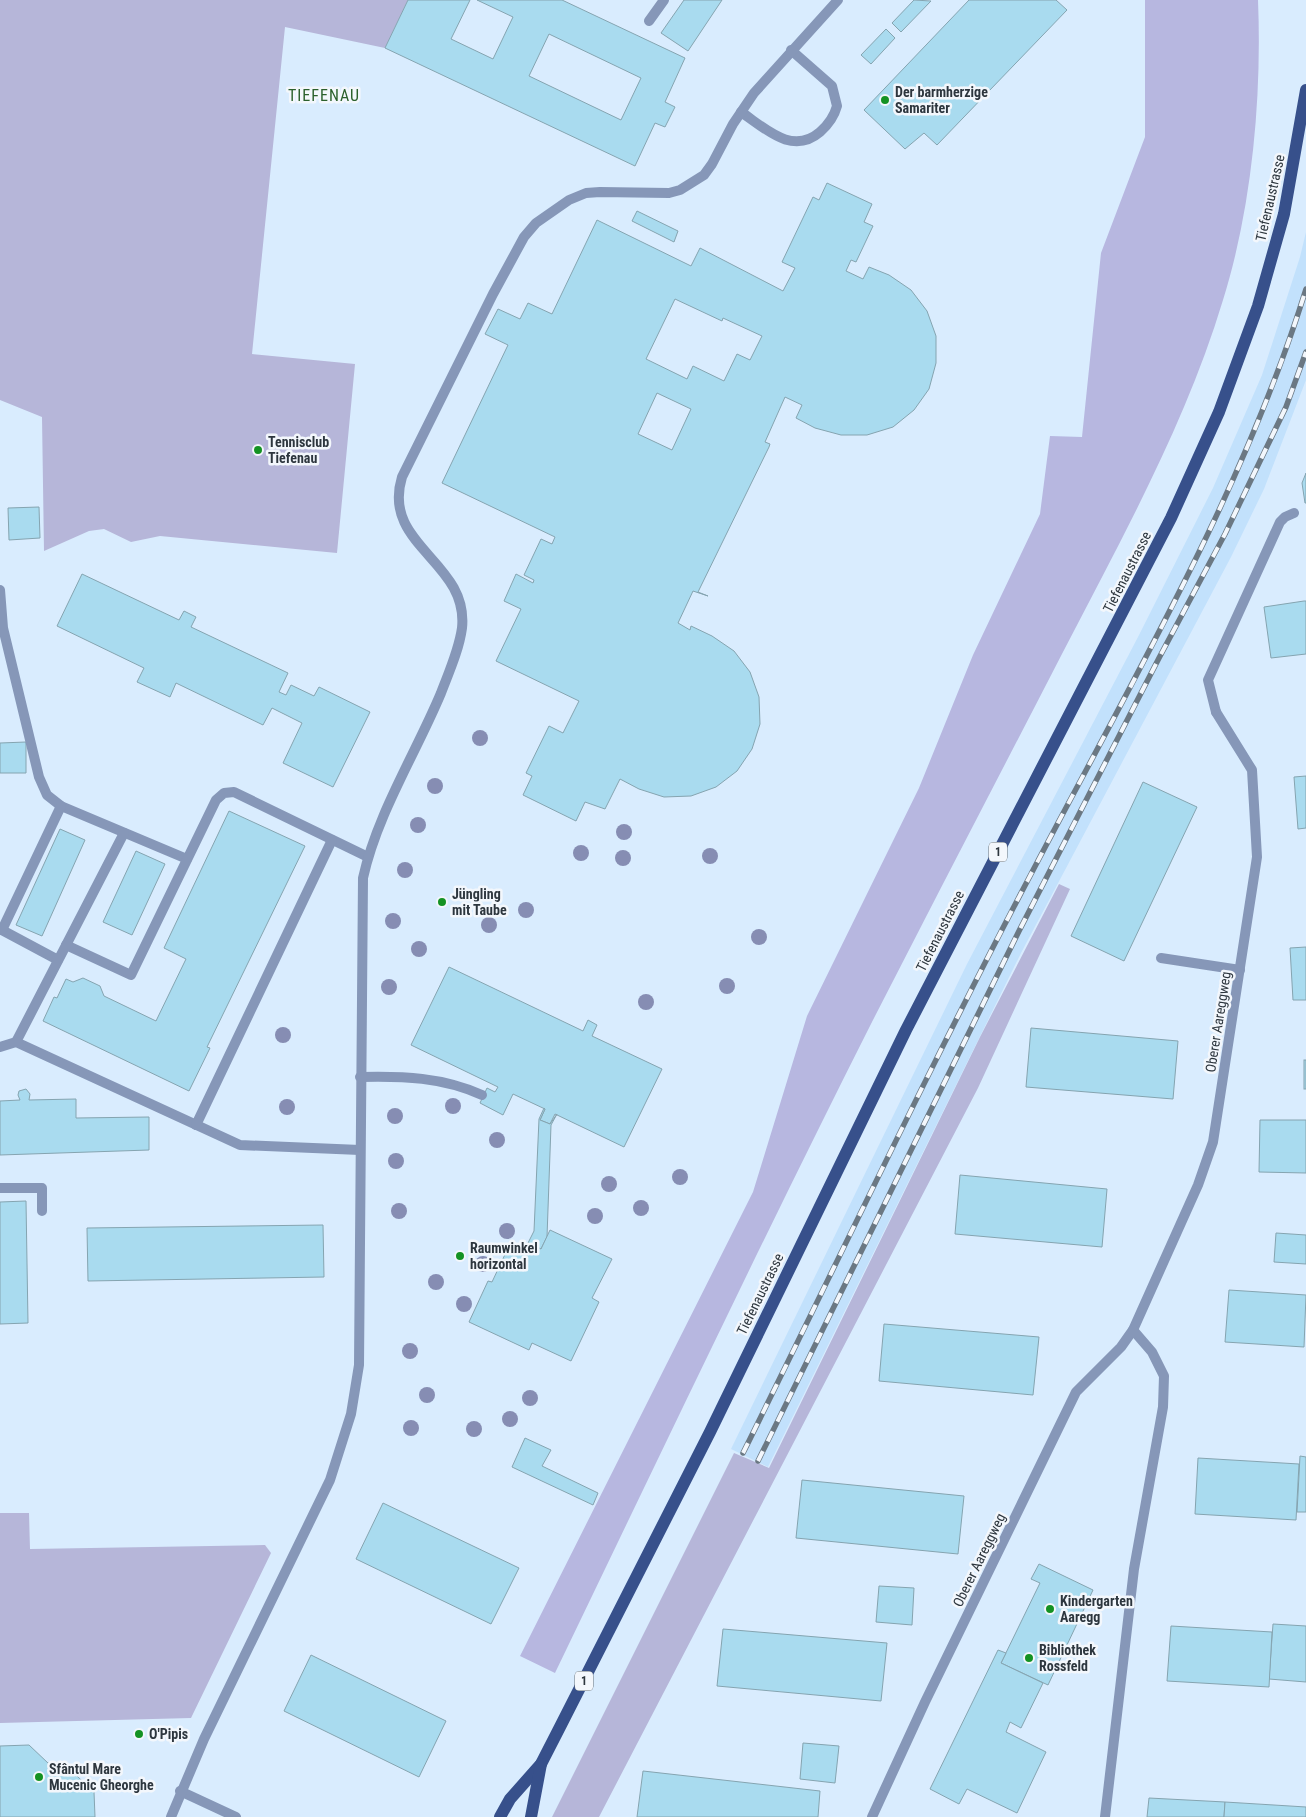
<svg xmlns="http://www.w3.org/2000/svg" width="1306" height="1817" font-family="'Roboto Condensed',sans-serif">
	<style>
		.built { fill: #c2e1fc }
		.green { fill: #b6b6d9 }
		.forest { fill: #b7b7e0 }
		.building { fill: #a9dbef; stroke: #85a4b0; fill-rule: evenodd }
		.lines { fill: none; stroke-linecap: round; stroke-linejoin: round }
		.lane { stroke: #8697b8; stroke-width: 10 }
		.street { stroke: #8697b8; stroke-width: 10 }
		.primary { stroke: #37508b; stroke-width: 12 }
		.rail-casing { stroke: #6b7883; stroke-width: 5.5 }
		.rail { stroke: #f3f7fc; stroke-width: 4; stroke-dasharray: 11; stroke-linecap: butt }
		.tree { fill: #868db3 }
		.poi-dot { fill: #149223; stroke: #f3f7fc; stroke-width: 2 }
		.labels { text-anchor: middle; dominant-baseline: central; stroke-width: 5; stroke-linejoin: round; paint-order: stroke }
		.shield { fill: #f3f7fc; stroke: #687077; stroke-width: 1 }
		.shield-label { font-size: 12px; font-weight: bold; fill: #2d363e }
		.poi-label { font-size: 14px; font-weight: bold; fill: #2d363e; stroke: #f3f7fc; text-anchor: start }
		.street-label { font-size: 14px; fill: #2d363e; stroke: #f3f7fc }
		.quarter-label { font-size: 16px; letter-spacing: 1px; fill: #2b602c; stroke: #f3f7fc }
	</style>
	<rect width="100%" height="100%" fill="#d9ecfe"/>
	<path class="built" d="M1306 232V380L1264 489 1231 557 1021 953 768 1467 731 1449 967 964 1138 637 1213 488 1262 375 1300 257Z"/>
	<g class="green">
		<path d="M0 0H408L385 48 285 27 252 354 355 364 337 553 160 536 131 542 104 529 89 531 44 551 42 417 0 400Z"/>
		<path d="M1059 884 1070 889 978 1088 599 1817H552L734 1453 769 1468 980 1037Z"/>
		<path d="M0 1513H29L30 1549 265 1545 271 1553 191 1718 0 1723Z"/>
	</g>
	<path class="forest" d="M1145 0H1258C1262 98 1252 207 1223 300 1186 423 1122 538 1063 652 1000 774 936 897 873 1020 764 1236 660 1455 555 1673L520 1656 753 1192 807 1016 919 788 973 655 1040 514 1050 436 1082 437 1101 253 1145 137Z"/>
	<g class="building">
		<path d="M408 0H470L451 39 493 59 513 17 477 0H562L685 58 665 102 675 107 665 127 655 123 635 166 385 48ZM549 34 641 78 621 120 529 76Z"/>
		<path d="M684 0H722L688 51 661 33Z"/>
		<path d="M914 0 931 1 901 32 892 23Z"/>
		<path d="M969 0H1056L1067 10 937 145 924 133 905 149 864 110Z"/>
		<path d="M886 29 895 38 871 64 861 55Z"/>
		<path d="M827 183 872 204 864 222 873 226 856 262 851 260 846 271 863 279 869 267 889 275 911 290 927 311 936 336V363L929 389 914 410 893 427 867 435H841L815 428 796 418 802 405 785 397 765 442 770 444 769 447 698 592 708 596 693 591 678 623 690 630 691 626 712 636 734 651 750 672 759 697 760 724 752 749 737 771 716 787 691 796 664 797 639 789 620 779 605 809 585 802 576 821 523 795 532 776 526 773 549 726 563 733 579 701 496 661 521 609 504 601 516 574 533 583 534 580 524 575 541 539 552 544 555 537 442 483 508 345 485 334 498 309 520 319 528 303 552 314 597 220 691 266 700 248 783 291 795 268 782 262 813 197 819 200ZM675 299 722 321 723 318 762 336 750 360 737 354 724 381 693 366 687 379 646 359ZM657 393 691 409 672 450 638 434Z"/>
		<path d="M637 211 678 231 674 242 632 221Z"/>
		<path d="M1306 473V503H1305L1302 483Z"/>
		<path d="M39 507 40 538 9 540 8 508Z"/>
		<path d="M82 574 179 620 184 611 196 617 191 627 288 673 279 692 286 695 291 685 314 696 319 687 370 712 333 787 283 763 302 723 272 708 263 725 176 683 170 697 137 682 144 668 57 626Z"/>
		<path d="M1304 601H1306V654L1271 658 1264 607Z"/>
		<path d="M26 742V773H0V743Z"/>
		<path d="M1306 776V828L1298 829 1294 777Z"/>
		<path d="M1143 782 1197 807 1124 961 1071 936Z"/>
		<path d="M229 811 305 846 207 1047 210 1048 189 1091 43 1021 54 997 57 998 66 979 73 982 83 978 100 986 104 996 156 1021 186 959 164 948Z"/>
		<path d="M60 829 85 840 42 936 16 925Z"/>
		<path d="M136 851 165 864 132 935 103 922Z"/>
		<path d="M1306 947V1000H1293L1290 948Z"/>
		<path d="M449 967 583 1031 588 1020 597 1025 592 1036 662 1069 624 1147 555 1114 550 1124 540 1120 545 1109 513 1094 503 1115 480 1103 487 1088 495 1092 498 1087 411 1045Z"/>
		<path d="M1031 1028 1178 1041 1173 1099 1026 1087Z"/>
		<rect x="1304" y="1060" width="2" height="29"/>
		<path d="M26 1089 30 1094 29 1100 76 1099V1118L149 1117V1150L0 1155V1101L20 1100 18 1095 19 1091Z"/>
		<path d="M544 1108 545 1109 540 1120 550 1124 557 1114 551 1125 547 1237 541 1249 528 1243 534 1231 539 1119Z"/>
		<path d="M1260 1120H1306V1173L1259 1172Z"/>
		<path d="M960 1175 1107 1189 1102 1247 955 1234Z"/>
		<path d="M26 1201 28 1323 0 1324V1202Z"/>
		<path d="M323 1225 324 1277 88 1281 87 1228Z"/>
		<path d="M550 1230 612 1259 592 1298 599 1302 571 1361 532 1343 529 1350 469 1322 488 1281 492 1282 508 1248 522 1255 528 1243 541 1249Z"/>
		<path d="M1276 1233 1306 1235V1264L1274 1262Z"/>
		<path d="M1229 1290 1306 1295 1304 1347 1225 1342Z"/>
		<path d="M884 1324 1039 1337 1033 1395 879 1381Z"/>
		<path d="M525 1438 551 1450 542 1466 598 1493 593 1505 512 1467Z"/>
		<path d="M1300 1456 1306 1457V1512H1297Z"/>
		<path d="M1198 1458 1299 1464 1296 1520 1195 1514Z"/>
		<path d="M802 1480 964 1496 958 1554 796 1538Z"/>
		<path d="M383 1503 519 1568 491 1624 356 1559Z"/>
		<path d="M1039 1564 1093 1590 1048 1685 1001 1663 1040 1583 1031 1579Z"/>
		<path d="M879 1586 914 1588 912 1625 876 1622Z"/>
		<path d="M1273 1624 1306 1626V1682L1269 1679Z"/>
		<path d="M1171 1626 1272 1632 1269 1687 1167 1681Z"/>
		<path d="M723 1629 887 1643 881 1701 717 1686Z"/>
		<path d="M998 1650 1006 1653 1001 1663 1043 1683 1021 1728 1010 1722 1006 1732 1046 1752 1017 1813 967 1789 959 1804 930 1789Z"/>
		<path d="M311 1655 446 1721 419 1777 284 1711Z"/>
		<path d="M803 1743 839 1746 835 1783 800 1779Z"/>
		<path d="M29 1745 48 1763 62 1762 94 1792 95 1817H0V1746Z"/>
		<path d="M643 1771 820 1791 818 1817H637Z"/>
		<path d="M1149 1798 1225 1802 1224 1817H1147Z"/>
		<path d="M1225 1802 1306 1807V1817H1224Z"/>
	</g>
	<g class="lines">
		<g class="lane">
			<path d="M649 21 664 0"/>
			<path d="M741 112C765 128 792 156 820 132 828 125 834 117 837 106L832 86 791 50"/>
			<path d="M0 590 3 628 39 777 47 795 61 806 187 859"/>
			<path d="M1216 712 1208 680 1280 522 1285 517 1294 513"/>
			<path d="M0 929 58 960"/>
			<path d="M2 930 61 806"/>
			<path d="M66 945 131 975 216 800 224 793 234 792 368 857"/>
			<path d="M1161 958 1240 970"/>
			<path d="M16 1042 124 833"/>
			<path d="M0 1047 16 1042 240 1145 360 1150"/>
			<path d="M360 1077C403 1076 442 1077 482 1095"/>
			<path d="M196 1125 332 840"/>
			<path d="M0 1188H42V1211"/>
			<path d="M180 1791 236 1817"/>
		</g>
		<g class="street">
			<path d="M171 1817 204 1739 330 1480 351 1414 359 1365 363 878C377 814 416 753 441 693 449 672 459 650 462 628 469 561 381 546 402 477L493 294 524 237 536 223 569 200 586 193 600 192 669 193 680 190 704 175 712 164 733 124 754 93 838 0"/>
			<path d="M872 1817 925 1702 1076 1392 1121 1347 1133 1330 1198 1185 1213 1142 1257 857 1252 770 1216 712"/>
			<path d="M1105 1817 1134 1569 1163 1407 1164 1376 1152 1352 1133 1330"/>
		</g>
		<g class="primary">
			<path d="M500 1817 510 1799 541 1764 562 1723 710 1432 906 1030 1171 518 1219 412 1258 306 1284 214 1306 90"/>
			<path d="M531 1817 541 1764"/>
		</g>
		<defs>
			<g id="rail">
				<path d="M743 1453C838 1261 930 1066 1030 876 1128 688 1243 493 1306 289"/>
				<path d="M758 1461 1019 931 1159 658 1225 534 1286 407 1306 352"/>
			</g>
		</defs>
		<use href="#rail" class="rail-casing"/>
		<use href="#rail" class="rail"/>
	</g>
	<g class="tree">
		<circle cx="480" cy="738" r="8"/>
		<circle cx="435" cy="786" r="8"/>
		<circle cx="418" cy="825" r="8"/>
		<circle cx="624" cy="832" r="8"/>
		<circle cx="581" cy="853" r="8"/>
		<circle cx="710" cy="856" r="8"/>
		<circle cx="623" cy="858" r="8"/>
		<circle cx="405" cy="870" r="8"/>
		<circle cx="526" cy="910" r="8"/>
		<circle cx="393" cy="921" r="8"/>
		<circle cx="489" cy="925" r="8"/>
		<circle cx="759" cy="937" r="8"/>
		<circle cx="419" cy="949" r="8"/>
		<circle cx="727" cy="986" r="8"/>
		<circle cx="389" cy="987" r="8"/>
		<circle cx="646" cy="1002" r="8"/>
		<circle cx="283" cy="1035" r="8"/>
		<circle cx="453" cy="1106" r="8"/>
		<circle cx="287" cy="1107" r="8"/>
		<circle cx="395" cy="1116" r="8"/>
		<circle cx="497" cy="1140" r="8"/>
		<circle cx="396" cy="1161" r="8"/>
		<circle cx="680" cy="1177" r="8"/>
		<circle cx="609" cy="1184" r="8"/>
		<circle cx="641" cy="1208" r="8"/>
		<circle cx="399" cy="1211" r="8"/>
		<circle cx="595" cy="1216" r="8"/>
		<circle cx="507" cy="1231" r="8"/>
		<circle cx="483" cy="1264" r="8"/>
		<circle cx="436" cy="1282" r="8"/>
		<circle cx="464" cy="1304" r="8"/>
		<circle cx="410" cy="1351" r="8"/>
		<circle cx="427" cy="1395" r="8"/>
		<circle cx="530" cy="1398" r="8"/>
		<circle cx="510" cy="1419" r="8"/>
		<circle cx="411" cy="1428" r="8"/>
		<circle cx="474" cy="1429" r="8"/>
	</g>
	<g class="poi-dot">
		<circle cx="885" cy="100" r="5"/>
		<circle cx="258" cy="450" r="5"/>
		<circle cx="442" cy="902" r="5"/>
		<circle cx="460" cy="1256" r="5"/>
		<circle cx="1050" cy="1609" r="5"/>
		<circle cx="1029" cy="1658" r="5"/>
		<circle cx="139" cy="1734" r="5"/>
		<circle cx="39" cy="1777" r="5"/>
	</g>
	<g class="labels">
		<g class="shield">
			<rect x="989" y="842.5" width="18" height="19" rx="4"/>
			<rect x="575" y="1671.5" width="18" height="19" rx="4"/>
		</g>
		<g class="shield-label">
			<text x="998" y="852">1</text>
			<text x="584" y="1681">1</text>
		</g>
		<g class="poi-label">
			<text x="895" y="92">Der barmherzige<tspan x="895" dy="16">Samariter</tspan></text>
			<text x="268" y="442">Tennisclub<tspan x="268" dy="16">Tiefenau</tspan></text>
			<text x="452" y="894">Jüngling<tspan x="452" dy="16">mit Taube</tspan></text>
			<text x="470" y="1248">Raumwinkel<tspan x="470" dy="16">horizontal</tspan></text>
			<text x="1060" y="1601">Kindergarten<tspan x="1060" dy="16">Aaregg</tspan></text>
			<text x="1039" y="1650">Bibliothek<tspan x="1039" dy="16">Rossfeld</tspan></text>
			<text x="149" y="1734">O'Pipis</text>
			<text x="49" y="1769">Sfântul Mare<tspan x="49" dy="16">Mucenic Gheorghe</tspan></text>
		</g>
		<g class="street-label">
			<text transform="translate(1270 198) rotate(-77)">Tiefenaustrasse</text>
			<text transform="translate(1127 572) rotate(-63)">Tiefenaustrasse</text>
			<text transform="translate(940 931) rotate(-63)">Tiefenaustrasse</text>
			<text transform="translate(1218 1022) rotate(-81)">Oberer Aareggweg</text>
			<text transform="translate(760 1294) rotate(-64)">Tiefenaustrasse</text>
			<text transform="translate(979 1560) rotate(-64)">Oberer Aareggweg</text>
		</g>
		<g class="quarter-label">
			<text x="324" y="95">TIEFENAU</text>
		</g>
	</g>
</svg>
